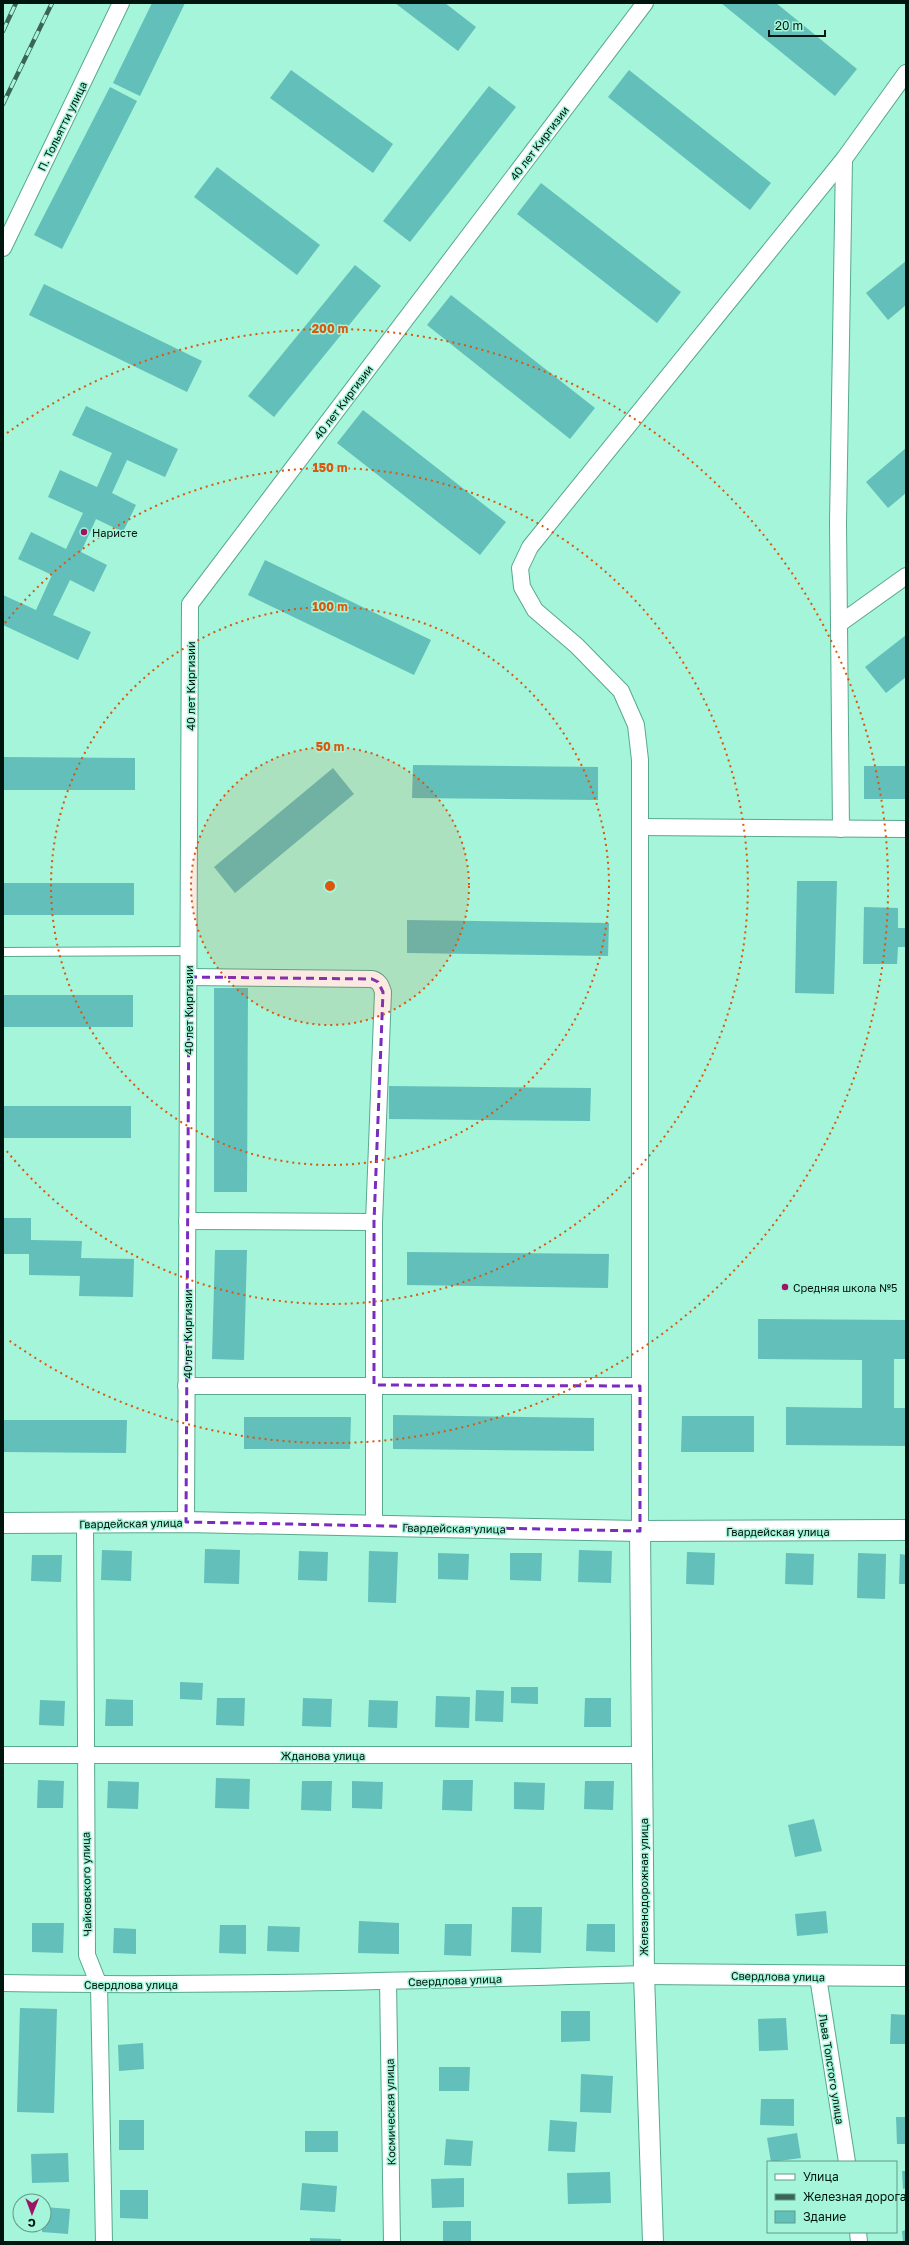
<svg xmlns="http://www.w3.org/2000/svg" width="909" height="2245" font-family="'Golos Text',sans-serif">
	<style>
		.building { fill: #62bfba }
		.lines { fill: none; stroke-linecap: round; stroke-linejoin: round }
		.service-casing { stroke: #58a88f; stroke-width: 10 }
		.minor-casing { stroke: #58a88f; stroke-width: 18 }
		.tertiary-casing { stroke: #58a88f; stroke-width: 22 }
		.service { stroke: #fff; stroke-width: 8 }
		.minor { stroke: #fff; stroke-width: 16 }
		.tertiary { stroke: #fff; stroke-width: 20 }
		.rail-casing { stroke: #3a6456; stroke-width: 4.5 }
		.rail { stroke: #a4f5d9; stroke-width: 3; stroke-dasharray: 9; stroke-linecap: butt }
		.marked { fill: none; stroke: #7b2cbf; stroke-width: 3; stroke-dasharray: 8 5; stroke-linejoin: round }
		.ring { fill: none; stroke: #dc560c; stroke-width: 2; stroke-dasharray: 2 4 }
		.poi-dot { fill: #9b1465; stroke: #a4f5d9; stroke-width: 1.5 }
		.labels { text-anchor: middle; dominant-baseline: central; stroke-width: 3; stroke-linejoin: round; paint-order: stroke }
		.street-label { font-size: 11px; fill: #00150e; stroke: #a4f5d9 }
		.poi-label { font-size: 11px; fill: #00150e; stroke: #a4f5d9; text-anchor: start }
		.centre { fill: #dc560c; stroke: #a4f5d9; stroke-width: 2 }
		.ring-label { font-size: 12px; text-anchor: middle; font-weight: bold; fill: #dc560c; stroke: #a4f5d9; stroke-width: 3; stroke-linejoin: round; paint-order: stroke }
	</style>
	<rect width="100%" height="100%" fill="#a4f5d9"/>
	<g class="building">
		<path d="M152 3H185L140 96 113 83Z"/>
		<path d="M395 3H445L476 27 458 51Z"/>
		<path d="M721 3H776L857 69 835 96Z"/>
		<path d="M291 70 393 144 373 173 270 98Z"/>
		<path d="M629 70 771 183 750 210 608 97Z"/>
		<path d="M489 86 516 107 410 242 383 221Z"/>
		<path d="M110 87 137 101 62 249 34 235Z"/>
		<path d="M217 167 320 245 297 275 194 197Z"/>
		<path d="M541 183 681 292 657 323 517 214Z"/>
		<path d="M906 261V305L888 320 866 293Z"/>
		<path d="M355 265 381 286 274 417 248 396Z"/>
		<path d="M44 284 202 361 187 392 29 315Z"/>
		<path d="M451 295 595 408 570 439 427 325Z"/>
		<path d="M86 406 178 449 165 477 127 460 112 493 136 505 123 532 96 519 81 552 107 565 94 592 70 580 53 615 91 632 78 660 3 625V595L36 610 52 575 18 559 31 532 66 549 83 513 48 497 60 470 97 487 112 453 72 435Z"/>
		<path d="M363 410 506 522 480 555 337 443Z"/>
		<path d="M906 448V493L888 508 866 482Z"/>
		<path d="M265 560 431 640 414 675 248 595Z"/>
		<path d="M906 635V677L886 693 865 667Z"/>
		<path d="M3 757 135 758V790H3Z"/>
		<path d="M413 765 598 767V800L412 798Z"/>
		<rect x="864" y="766" width="42" height="33"/>
		<path d="M333 768 354 794 235 893 214 867Z"/>
		<path d="M797 881H837L834 994 795 993Z"/>
		<rect x="3" y="883" width="131" height="32"/>
		<path d="M864 907 898 908V928H906V947H898L897 964H863Z"/>
		<path d="M407 920 609 923 608 956 407 953Z"/>
		<path d="M214 988H248L247 1192H214Z"/>
		<rect x="3" y="995" width="130" height="32"/>
		<path d="M389 1086 591 1088 590 1121 389 1119Z"/>
		<rect x="3" y="1106" width="128" height="32"/>
		<path d="M3 1218H31V1240L82 1241 81 1258 134 1259 133 1297 79 1296 80 1276 29 1275V1254H3Z"/>
		<path d="M215 1250H247L244 1360 212 1359Z"/>
		<path d="M407 1252 609 1254 608 1288 407 1285Z"/>
		<path d="M758 1319 906 1320V1359H894V1408H906V1446L786 1445V1407L862 1408V1360L758 1359Z"/>
		<path d="M393 1415 594 1418V1451L393 1449Z"/>
		<path d="M682 1416H754V1452H681Z"/>
		<path d="M244 1417H351L350 1449H244Z"/>
		<path d="M3 1420H127L126 1453 3 1452Z"/>
		<path d="M205 1549 240 1550 239 1584 204 1583Z"/>
		<path d="M102 1550 132 1551 131 1581 101 1580Z"/>
		<path d="M579 1550 612 1551 611 1583 578 1582Z"/>
		<path d="M299 1551 328 1552 327 1581 298 1580Z"/>
		<path d="M369 1551 398 1552 396 1603 368 1602Z"/>
		<path d="M687 1552 715 1553 714 1585 686 1584Z"/>
		<path d="M438 1553 469 1554 468 1580 438 1579Z"/>
		<path d="M510 1553H542L541 1581 510 1580Z"/>
		<path d="M786 1553 814 1554 813 1585 785 1584Z"/>
		<path d="M858 1553 886 1554 885 1599 857 1598Z"/>
		<path d="M900 1554 906 1555V1584H899Z"/>
		<path d="M32 1555H62L61 1582 31 1581Z"/>
		<path d="M180 1682 203 1683 202 1700 180 1699Z"/>
		<path d="M511 1687H538V1704L511 1703Z"/>
		<path d="M476 1690 504 1691 503 1722 475 1721Z"/>
		<path d="M436 1696 470 1697 469 1728 435 1727Z"/>
		<path d="M217 1698H245L244 1726 216 1725Z"/>
		<path d="M303 1698 332 1699 331 1727 302 1726Z"/>
		<path d="M585 1698H611V1727H584Z"/>
		<path d="M106 1699 133 1700V1726H105Z"/>
		<path d="M40 1700 65 1701 64 1726 39 1725Z"/>
		<path d="M369 1700 398 1701 397 1728 368 1727Z"/>
		<path d="M216 1778 250 1779 249 1809 215 1808Z"/>
		<path d="M38 1780 64 1781 63 1808H37Z"/>
		<path d="M443 1780H473L472 1811 442 1810Z"/>
		<path d="M108 1781 139 1782 138 1809 107 1808Z"/>
		<path d="M302 1781H332L331 1811 301 1810Z"/>
		<path d="M352 1781 383 1782 382 1809 352 1808Z"/>
		<path d="M585 1781H614L613 1810 584 1809Z"/>
		<path d="M514 1782 545 1783 544 1810 514 1809Z"/>
		<path d="M814 1819 822 1851 795 1857 788 1825Z"/>
		<path d="M512 1907H542L541 1953 511 1952Z"/>
		<path d="M826 1911 828 1933 797 1936 795 1914Z"/>
		<path d="M359 1921 399 1923V1954L358 1953Z"/>
		<path d="M32 1923H64L63 1953 32 1952Z"/>
		<path d="M445 1924H472L471 1956 444 1955Z"/>
		<path d="M587 1924H615V1952L586 1951Z"/>
		<path d="M220 1925H246V1954L219 1953Z"/>
		<path d="M268 1926 300 1927 299 1952 267 1951Z"/>
		<path d="M114 1928 136 1929V1954L113 1953Z"/>
		<path d="M20 2008 57 2009 54 2113 17 2112Z"/>
		<path d="M561 2011H590V2041L561 2042Z"/>
		<path d="M891 2014 906 2015V2044H890Z"/>
		<path d="M786 2018 788 2050 759 2051 758 2019Z"/>
		<path d="M143 2043 144 2069 119 2071 118 2045Z"/>
		<path d="M439 2067H470L469 2091H439Z"/>
		<path d="M581 2074 613 2076 611 2113 580 2112Z"/>
		<path d="M761 2099H794V2126L760 2125Z"/>
		<path d="M896 2117H906V2144H897Z"/>
		<rect x="119" y="2120" width="25" height="30"/>
		<path d="M550 2120 577 2122 575 2152 548 2151Z"/>
		<rect x="305" y="2131" width="33" height="21"/>
		<path d="M797 2133 801 2158 771 2162 767 2138Z"/>
		<path d="M446 2139 473 2141 471 2166 444 2165Z"/>
		<path d="M68 2153 69 2182 32 2183 31 2154Z"/>
		<path d="M902 2171H906V2188L903 2189Z"/>
		<path d="M610 2172 611 2203 568 2204 567 2173Z"/>
		<path d="M464 2178V2207L432 2208 431 2179Z"/>
		<path d="M302 2183 337 2186 335 2212 300 2210Z"/>
		<path d="M120 2190H148V2219L120 2218Z"/>
		<path d="M44 2207 70 2209 68 2234 42 2232V2225H44Z"/>
		<rect x="443" y="2221" width="28" height="21"/>
		<path d="M906 2230V2242H903L902 2231Z"/>
		<path d="M310 2238 341 2239V2242H310Z"/>
	</g>
	<g class="lines">
		<defs>
			<path id="service" d="M3 952 189 951"/>
			<g id="minor">
				<path d="M3 248 121 3"/>
				<path d="M839 624 906 576"/>
				<path d="M640 827 906 829"/>
				<path d="M841 829 838 523 844 159"/>
				<path d="M189 977 372 979C379 981 381 985 383 992L374 1222V1526"/>
				<path d="M187 1221 374 1222"/>
				<path d="M186 1386H640"/>
				<path d="M186 1522 190 604 645 3"/>
				<path d="M85 1524 87 1955 99 1985 104 2242"/>
				<path d="M640 1531V760L636 725 621 691 577 646 535 610 522 587 520 568 530 547 844 159 906 73"/>
				<path d="M3 1755H643"/>
				<path d="M818 1977 847 2162"/>
				<path d="M388 1981 392 2242"/>
				<path d="M3 1983C217 1987 430 1980 644 1974"/>
				<path d="M858 2232 859 2242"/>
			</g>
			<g id="tertiary">
				<path d="M3 1523 186 1522 640 1531 906 1530"/>
				<path d="M640 1531 644 1974 653 2242"/>
				<path d="M644 1974 906 1976"/>
			</g>
		</defs>
		<use href="#service" class="service-casing"/>
		<use href="#minor" class="minor-casing"/>
		<use href="#tertiary" class="tertiary-casing"/>
		<use href="#service" class="service"/>
		<use href="#minor" class="minor"/>
		<use href="#tertiary" class="tertiary"/>
		<defs>
			<g id="rail">
				<path d="M3 31 16 3"/>
				<path d="M3 104 52 3"/>
			</g>
		</defs>
		<use href="#rail" class="rail-casing"/>
		<use href="#rail" class="rail"/>
	</g>
	<path class="marked" d="M189 977 372 979 378 982 383 992 374 1222V1385L640 1386V1531L186 1522Z"/>
	<circle cx="330" cy="886" r="139" fill="#dc560c" fill-opacity=".12"/>
	<g class="ring">
		<circle cx="330" cy="886" r="139"/>
		<circle cx="330" cy="886" r="279"/>
		<path d="M5 623A418 418 0 1 1 5 1149"/>
		<path d="M7 433A557 557 0 1 1 7 1339"/>
	</g>
	<g class="poi-dot">
		<circle cx="84" cy="532" r="4"/>
		<circle cx="785" cy="1287" r="4"/>
	</g>
	<g class="labels">
		<g class="street-label">
			<text transform="translate(62 126) rotate(-64)">П. Тольятти улица</text>
			<text transform="translate(539 143) rotate(-53)">40 лет Киргизии</text>
			<text transform="translate(343 402) rotate(-53)">40 лет Киргизии</text>
			<text transform="translate(190 686) rotate(-90)">40 лет Киргизии</text>
			<text transform="translate(188 1010) rotate(-90)">40 лет Киргизии</text>
			<text transform="translate(187 1334) rotate(-90)">40 лет Киргизии</text>
			<text transform="translate(131 1523) rotate(-1)">Гвардейская улица</text>
			<text transform="translate(454 1528) rotate(1)">Гвардейская улица</text>
			<text x="778" y="1531">Гвардейская улица</text>
			<text x="323" y="1755">Жданова улица</text>
			<text transform="translate(86 1884) rotate(-91)">Чайковского улица</text>
			<text transform="translate(643 1887) rotate(-90)">Железнодорожная улица</text>
			<text transform="translate(778 1976) rotate(1)">Свердлова улица</text>
			<text transform="translate(455 1980) rotate(-2)">Свердлова улица</text>
			<text x="131" y="1984">Свердлова улица</text>
			<text transform="translate(832 2069) rotate(81)">Льва Толстого улица</text>
			<text transform="translate(390 2112) rotate(-91)">Космическая улица</text>
		</g>
		<g class="poi-label">
			<text x="92" y="532">Наристе</text>
			<text x="793" y="1287">Средняя школа №5</text>
		</g>
	</g>
	<circle cx="330" cy="886" r="6" class="centre"/>
	<g class="ring-label">
		<text x="330" y="333">200 m</text>
		<text x="330" y="472">150 m</text>
		<text x="330" y="611">100 m</text>
		<text x="330" y="751">50 m</text>
	</g>
	<rect width="909" height="2245" fill="none" stroke="#00150e" stroke-width="8"/>
	<rect x="767" y="2161" width="130" height="72" fill="#a4f5d9" stroke="#629b88"/>
	<rect x="775" y="2174" width="20" height="6" fill="#ffffff" stroke="#629b88"/>
	<text x="803" y="2181" font-size="12" fill="#00150e">Улица</text>
	<rect x="775" y="2194" width="20" height="6" fill="#3a6456" stroke="#629b88"/>
	<text x="803" y="2201" font-size="12" fill="#00150e">Железная дорога</text>
	<rect x="775" y="2211" width="20" height="12" fill="#62bfba" stroke="#629b88"/>
	<text x="803" y="2221" font-size="12" fill="#00150e">Здание</text>
	<g transform="translate(32 2213) rotate(181)"><circle r="19" fill="#a4f5d9" stroke="#629b88"/>
	<path d="M0-3L7 15L0 10L-7 15Z" fill="#9b1465"/>
	<text y="-6" font-size="11" font-weight="bold" text-anchor="middle" fill="#00150e">С</text>
	</g>
	<path d="M769 30v6h56v-6" fill="none" stroke="#00150e" stroke-width="2"/>
	<text x="775" y="30" font-size="12" fill="#00150e" stroke="#a4f5d9" stroke-width="3" paint-order="stroke">20 m</text>
</svg>
